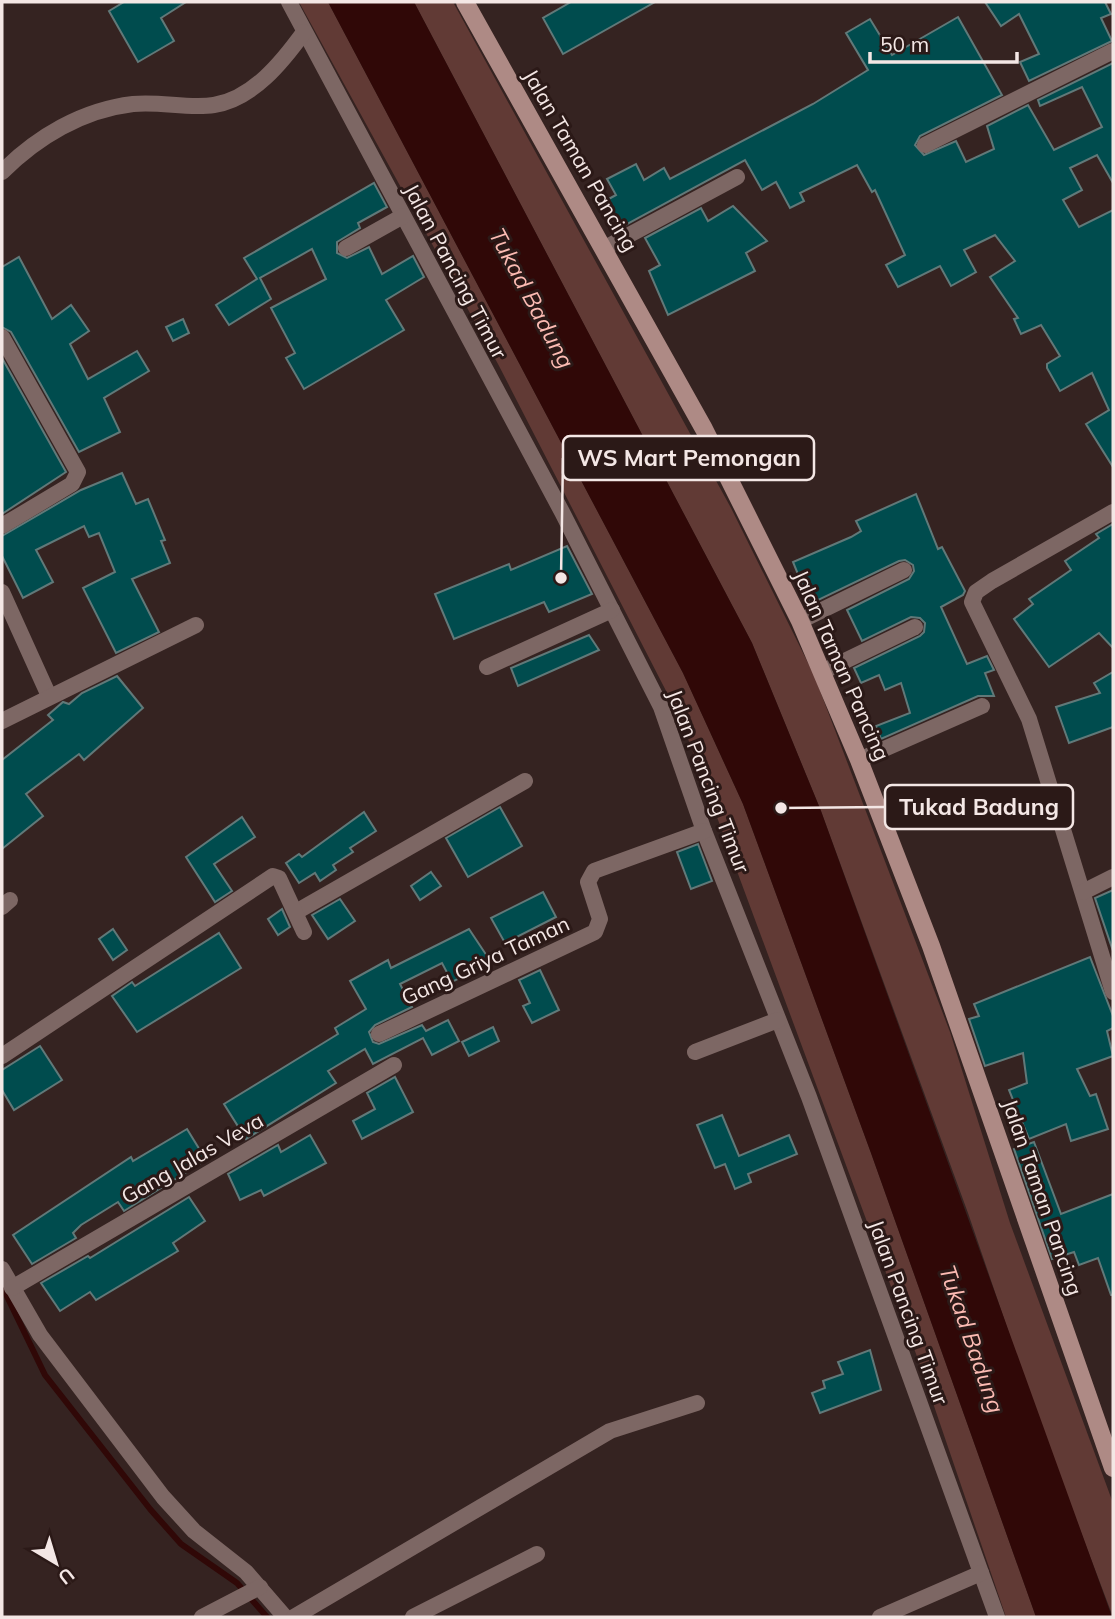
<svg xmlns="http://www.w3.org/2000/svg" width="1115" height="1619" font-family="Mulish,sans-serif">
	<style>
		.green { fill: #613a35 }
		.water { fill: #300807 }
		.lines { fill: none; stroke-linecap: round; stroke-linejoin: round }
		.stream { stroke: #300807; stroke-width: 6 }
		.building { fill: #004c4e; stroke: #617979; stroke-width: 2 }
		.street { stroke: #7d6764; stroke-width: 16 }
		.secondary { stroke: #ae8a85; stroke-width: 18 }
		.labels { text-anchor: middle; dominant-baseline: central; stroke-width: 6; stroke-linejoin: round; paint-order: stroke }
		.street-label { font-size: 21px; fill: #f4e7e5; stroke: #2b1917 }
		.water-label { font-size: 23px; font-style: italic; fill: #fcbbb3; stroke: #2b1917 }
		.leader { fill: none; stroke: #f4e7e5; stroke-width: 2.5 }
		.callout-dot { fill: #f4e7e5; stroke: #2b1917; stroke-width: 2.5 }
		.callout { fill: #2b1917; stroke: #f4e7e5; stroke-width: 2.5 }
		.callout-label { font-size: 23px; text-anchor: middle; font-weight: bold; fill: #f4e7e5 }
	</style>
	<rect width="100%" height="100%" fill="#352321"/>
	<g class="green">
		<path d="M299 2H328L683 673 743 804 871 1153 1036 1617H1006L919 1362 681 720 498 364Z"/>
		<path d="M414 2H453L731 508 814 675 950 1032 1010 1223 1113 1503V1617L1040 1424 968 1213 821 811 752 643Z"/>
	</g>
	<path class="water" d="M328 2H414L752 643 821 811 1112 1617H1036L871 1153 743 804 683 673Z"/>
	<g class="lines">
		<path class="stream" d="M2 1286 45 1375 150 1509 181 1544 237 1583 267 1617"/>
	</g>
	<g class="building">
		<path d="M124 2H186L161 18 174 41 138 62 109 11Z"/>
		<path d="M571 2H655L563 54 543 18Z"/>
		<path d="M985 2H1105L1111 14 1101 18 1112 41 1029 81 1020 62 1039 54 1019 14 1001 26Z"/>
		<path d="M958 17 1002 95 920 136 915 145 924 155 956 141 966 162 994 149 987 126 1028 105 1054 150 1102 127 1082 87 1040 106 1038 100 1113 63V183L1097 155 1070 168 1082 190 1063 200 1079 227 1113 210V467L1086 424 1109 410 1092 373 1060 391 1047 368V364L1060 356 1041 325 1021 334 1014 319 1018 318 990 277 1015 261 995 235 964 250 976 272 951 286 940 266 898 287 886 265 905 255 875 190 872 192 857 165 800 193 804 201 790 208 776 182 762 190 745 160 620 228 605 201 616 195 607 179 636 164 644 180 664 168 670 179 813 104 868 70 846 33 870 19 892 55Z"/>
		<path d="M374 183 387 207 358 223 360 228 337 242V253L347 258 369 247 382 274 413 256 424 277 386 300 404 330 304 389 286 358 295 353 271 308 326 279 312 249 260 278 271 299 229 325 216 305 257 279 244 258Z"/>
		<path d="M733 206 767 241 746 253 755 271 668 315 649 271 660 265 645 238 701 208 708 221Z"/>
		<path d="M19 257 52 319 71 305 89 331 70 344 88 379 137 351 149 371 104 398 120 432 79 452 11 332 2 327V267Z"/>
		<path d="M183 319 189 333 173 341 166 327Z"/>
		<path d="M2 358 66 472 2 514Z"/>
		<path d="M122 473 136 504 148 499 165 540 161 541 170 563 132 579 159 632 116 653 83 588 115 572 99 533 89 537 84 526 36 550 53 582 23 598 2 556V536L81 490Z"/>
		<path d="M916 494 938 549 942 547 965 591 963 595 941 607 967 664 987 656 994 670 985 673 994 696H978L881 739 876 726 910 713 901 683 885 690 879 675 861 683 854 668 920 636 924 632 925 623 920 618 911 617 862 641 847 610 909 579 914 571 913 565 905 560 899 561 810 604 793 562 851 537 861 531 856 521Z"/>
		<path d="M1113 524V648L1099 633 1049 667 1014 619 1033 604 1029 599 1071 570 1065 561 1099 538 1096 534Z"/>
		<path d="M567 546 592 594 549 612 544 602 454 639 435 594 509 564 511 570Z"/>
		<path d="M589 635 599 650 518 686 511 668Z"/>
		<path d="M1113 672V727L1069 743 1056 707 1100 693 1094 683Z"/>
		<path d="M117 676 143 708 84 760 79 754 26 794 43 816 2 849V760L53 720 48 715 63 702 69 704 82 693Z"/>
		<path d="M500 807 522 846 468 877 446 838Z"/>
		<path d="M364 812 376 831 350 848 353 852 333 865 336 870 320 881 315 873 299 883 286 863 299 854 302 857Z"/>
		<path d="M242 817 255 837 214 864 232 891 215 902 186 857Z"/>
		<path d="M698 844 712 881 691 889 677 852Z"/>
		<path d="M431 872 441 886 420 900 411 886Z"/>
		<path d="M1113 890V951L1095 898Z"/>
		<path d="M543 892 556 917 505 943 491 918Z"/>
		<path d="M340 899 355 921 328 939 312 915Z"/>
		<path d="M282 909 290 927 278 935 268 919Z"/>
		<path d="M113 929 127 950 113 960 99 939Z"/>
		<path d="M469 929 491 962 452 982 442 963 400 984 412 1007 375 1025 369 1032 373 1042 379 1044 422 1025 426 1031 448 1020 459 1041 432 1055 423 1038 373 1064 365 1049 328 1071 336 1083 246 1139 224 1104 338 1034 335 1028 366 1009 350 981 388 960 391 968Z"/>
		<path d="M219 933 241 968 137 1032 112 996 132 982 135 986Z"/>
		<path d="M1090 957 1113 1016V1028L1107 1031 1113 1056 1077 1069 1090 1096 1096 1094 1108 1129 1071 1141 1066 1124 1029 1139 1009 1090 1027 1083 1023 1053 985 1066 969 1019 979 1016 974 1004Z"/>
		<path d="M540 970 559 1010 532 1023 523 1006 530 1003 519 980Z"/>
		<path d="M493 1027 499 1041 469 1056 462 1042Z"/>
		<path d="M40 1046 62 1080 14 1110 2 1090V1070Z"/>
		<path d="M395 1077 413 1112 362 1139 353 1121 375 1109 367 1093Z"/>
		<path d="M722 1115 739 1156 789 1135 797 1154 748 1174 751 1182 735 1189 725 1164 715 1168 697 1125Z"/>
		<path d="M187 1129 206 1160 124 1211 118 1202 81 1225 73 1233 76 1238 32 1264 13 1235 131 1157 133 1161Z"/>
		<path d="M310 1135 326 1163 264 1196 261 1190 240 1200 228 1174 278 1145 281 1152Z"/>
		<path d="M1034 1142 1061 1214 1113 1194V1295H1111L1098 1258 1079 1265 1074 1252 1052 1259 1014 1149Z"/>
		<path d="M189 1197 205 1221 173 1243 178 1251 96 1300 90 1292 60 1311 41 1283 88 1256 90 1258Z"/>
		<path d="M870 1350 881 1390 820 1413 812 1393 825 1388 823 1381 843 1374 838 1362Z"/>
	</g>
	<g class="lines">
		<g class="street">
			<path d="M289 2 562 512 661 707 704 831 809 1097 997 1617"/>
			<path d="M925 145 1113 51"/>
			<path d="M2 172C37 137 82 110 133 104 160 101 188 109 214 105 253 99 283 61 304 32"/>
			<path d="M346 248 403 216"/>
			<path d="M605 248 737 177"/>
			<path d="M2 337 78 472 72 484 2 526"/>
			<path d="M1113 512 992 581 976 592 972 602 1029 719 1113 992"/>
			<path d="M2 592 49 696"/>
			<path d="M800 621 904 570"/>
			<path d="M487 667 612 610"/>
			<path d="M822 672 915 627"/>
			<path d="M2 721 196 625"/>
			<path d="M859 760 982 706"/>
			<path d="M1083 892 1113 877"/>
			<path d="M2 907 10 900"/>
			<path d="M296 912 525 781"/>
			<path d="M379 1034 595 932 600 919 588 882 594 871 704 831"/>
			<path d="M695 1052 778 1020"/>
			<path d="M2 1056 273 876 279 878 304 932"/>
			<path d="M2 1269 40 1335 163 1497 194 1531 246 1572 285 1617"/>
			<path d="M12 1288 394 1065"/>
			<path d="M202 1617 260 1587"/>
			<path d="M294 1617 610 1431 697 1403"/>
			<path d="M413 1617 537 1554"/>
			<path d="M880 1617 981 1573"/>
		</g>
		<path class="secondary" d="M465 2 704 429 800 621 859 760 931 946 1113 1468"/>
	</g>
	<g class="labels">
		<g class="street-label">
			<text transform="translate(581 160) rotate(60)">Jalan Taman Pancing</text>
			<text transform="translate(456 271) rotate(62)">Jalan Pancing Timur</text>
			<text transform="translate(842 665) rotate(66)">Jalan Taman Pancing</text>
			<text transform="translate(709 781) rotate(69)">Jalan Pancing Timur</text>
			<text transform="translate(485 960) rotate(-25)">Gang Griya Taman</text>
			<text transform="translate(192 1158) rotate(-30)">Gang Jalas Veva</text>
			<text transform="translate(1043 1197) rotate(71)">Jalan Taman Pancing</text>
			<text transform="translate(909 1312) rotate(70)">Jalan Pancing Timur</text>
		</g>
		<g class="water-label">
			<text transform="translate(532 298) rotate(62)">Tukad Badung</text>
			<text transform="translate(972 1339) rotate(71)">Tukad Badung</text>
		</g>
	</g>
	<path class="leader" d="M561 578L563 458M781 808L885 807"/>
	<g class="callout-dot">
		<circle cx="561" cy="578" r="7"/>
		<circle cx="781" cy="808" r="7"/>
	</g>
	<g class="callout">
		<rect x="563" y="436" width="251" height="44" rx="7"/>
		<rect x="885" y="785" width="188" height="44" rx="7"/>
	</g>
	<g class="callout-label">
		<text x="689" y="466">WS Mart Pemongan</text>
		<text x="979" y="815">Tukad Badung</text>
	</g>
	<rect width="1115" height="1619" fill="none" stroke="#f4e7e5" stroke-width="7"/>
	<g transform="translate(56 1563) rotate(142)" stroke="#2b1917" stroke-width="5" paint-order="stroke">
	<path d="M0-5L12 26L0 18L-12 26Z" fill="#f4e7e5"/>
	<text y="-10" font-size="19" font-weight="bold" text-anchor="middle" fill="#f4e7e5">U</text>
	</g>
	<path d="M870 52v10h147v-10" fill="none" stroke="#f4e7e5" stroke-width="3.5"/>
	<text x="880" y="52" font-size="21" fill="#f4e7e5" stroke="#2b1917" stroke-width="5" paint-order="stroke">50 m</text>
</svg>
